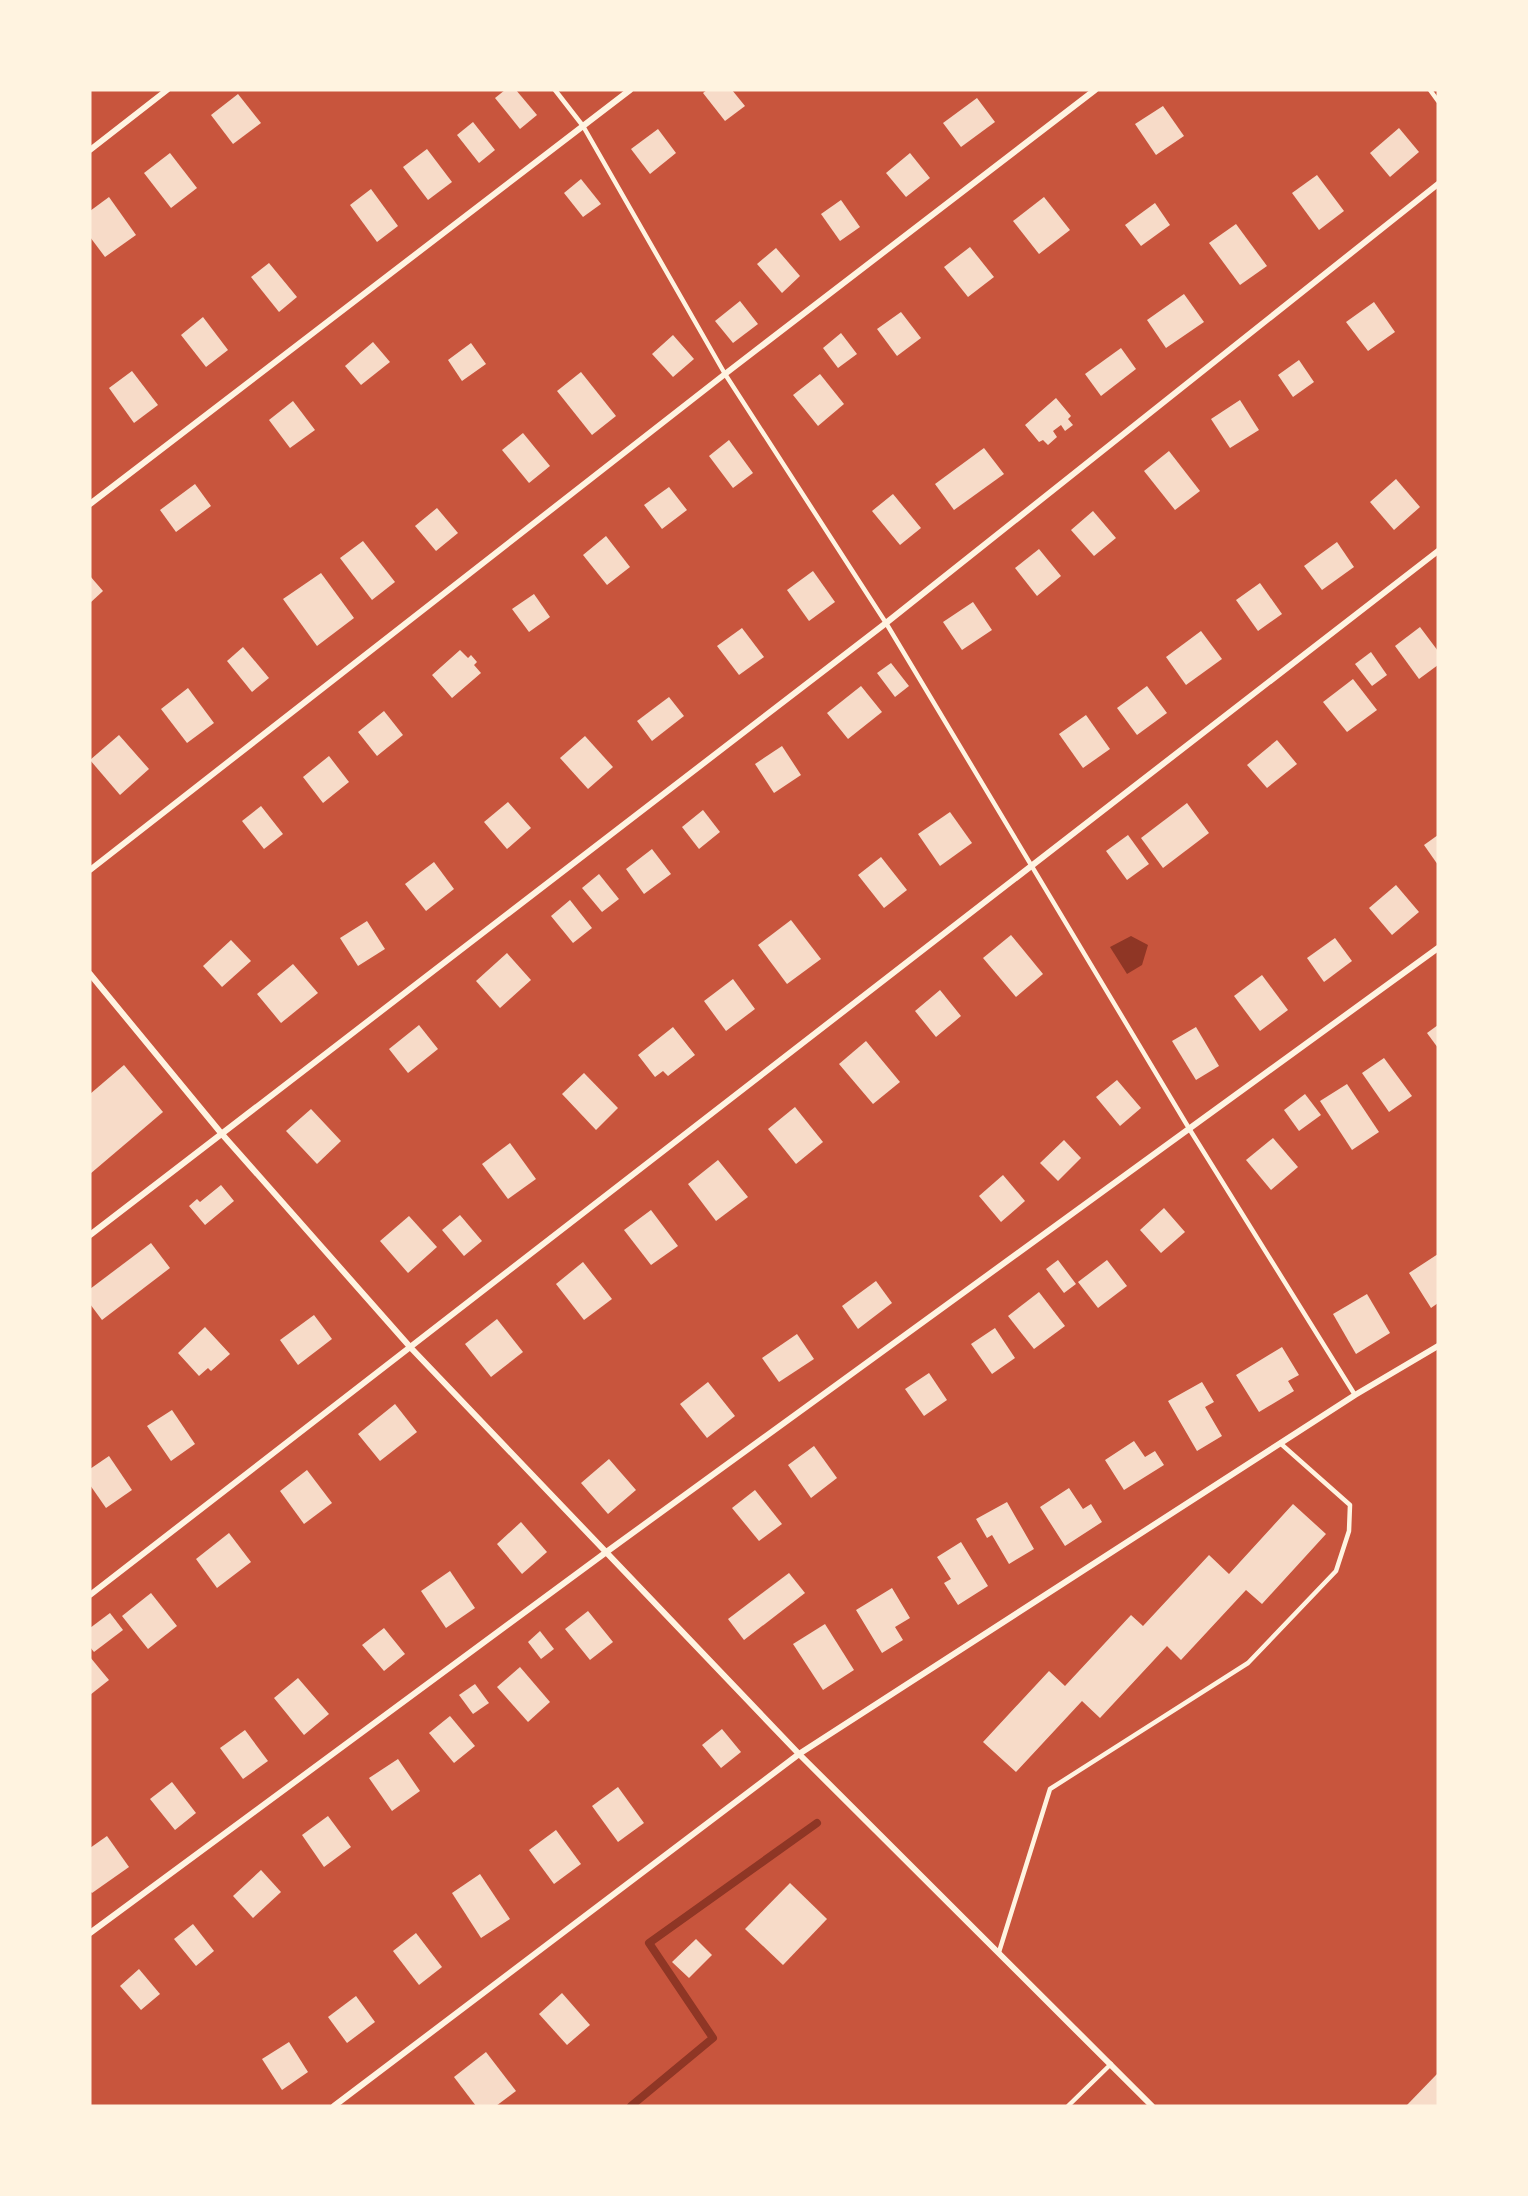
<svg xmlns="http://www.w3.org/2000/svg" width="1528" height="2196" font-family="Roboto,sans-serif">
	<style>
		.water { fill: #8f3625 }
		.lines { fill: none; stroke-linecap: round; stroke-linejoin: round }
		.stream { stroke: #8f3625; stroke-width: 8 }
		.building { fill: #f7dbc8 }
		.service { stroke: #fff3e0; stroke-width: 4.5 }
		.minor { stroke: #fff3e0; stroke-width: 6 }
	</style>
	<rect width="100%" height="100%" fill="#c8553d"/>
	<path class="water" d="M1131 936 1148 945 1142 965 1127 974 1110 947Z"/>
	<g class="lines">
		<path class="stream" d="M631 2106 713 2038 649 1943 817 1823"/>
	</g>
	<g class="building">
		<path d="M505 90H516L537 115 520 129 495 98Z"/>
		<path d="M707 90H732L745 106 725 121 703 93Z"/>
		<path d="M238 94 261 123 233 144 211 115Z"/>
		<path d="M977 98 995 122 961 147 943 123Z"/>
		<path d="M1163 106 1184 136 1156 155 1135 124Z"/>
		<path d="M473 122 495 150 479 163 457 135Z"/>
		<path d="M1399 128 1419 152 1390 177 1370 153Z"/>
		<path d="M658 129 676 153 650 174 631 149Z"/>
		<path d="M427 149 452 182 428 200 403 167Z"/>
		<path d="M170 153 197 188 171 208 144 173Z"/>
		<path d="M910 153 930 178 906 197 886 173Z"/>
		<path d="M1317 175 1344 211 1319 230 1292 193Z"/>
		<path d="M581 179 601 204 583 217 564 193Z"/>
		<path d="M371 189 398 226 377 242 350 205Z"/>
		<path d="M109 197 136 235 105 257 90 237V211Z"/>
		<path d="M1044 197 1070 230 1039 254 1013 221Z"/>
		<path d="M841 200 860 227 840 241 821 214Z"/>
		<path d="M1155 203 1170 225 1141 246 1125 225Z"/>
		<path d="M1236 224 1267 266 1240 285 1209 243Z"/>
		<path d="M970 247 994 277 968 297 944 267Z"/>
		<path d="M776 248 800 276 782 293 757 264Z"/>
		<path d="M269 263 297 297 279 312 251 277Z"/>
		<path d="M1184 294 1204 322 1166 348 1147 320Z"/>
		<path d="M740 301 758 324 733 343 715 321Z"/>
		<path d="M1374 302 1395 332 1368 351 1346 322Z"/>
		<path d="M901 312 921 338 897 356 877 329Z"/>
		<path d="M203 317 228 350 206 367 181 335Z"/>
		<path d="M841 333 857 354 838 368 823 348Z"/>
		<path d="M673 335 694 359 673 377 652 354Z"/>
		<path d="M373 342 390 362 361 385 345 366Z"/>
		<path d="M471 343 486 364 462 381 448 360Z"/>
		<path d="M1121 348 1136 369 1101 396 1085 374Z"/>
		<path d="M1299 360 1314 382 1293 397 1278 375Z"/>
		<path d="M132 371 158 405 134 423 109 388Z"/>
		<path d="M581 372 616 416 592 435 557 391Z"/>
		<path d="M820 374 844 404 818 426 793 395Z"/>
		<path d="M1056 398 1071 416 1068 419 1073 425 1065 431 1061 425 1053 431 1057 437 1048 445 1043 440 1039 442 1025 425Z"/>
		<path d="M1240 400 1259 430 1230 448 1211 419Z"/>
		<path d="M293 401 315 430 290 448 269 420Z"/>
		<path d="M523 433 550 466 529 483 502 450Z"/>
		<path d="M729 440 753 473 733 488 709 456Z"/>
		<path d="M984 448 1004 474 954 510 935 484Z"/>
		<path d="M1169 451 1200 491 1175 510 1144 471Z"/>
		<path d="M1396 479 1420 507 1394 530 1370 502Z"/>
		<path d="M195 484 211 506 176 532 160 510Z"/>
		<path d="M669 487 687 510 662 529 644 505Z"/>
		<path d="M893 494 921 528 900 545 872 511Z"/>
		<path d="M437 508 458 533 436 551 415 526Z"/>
		<path d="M1093 511 1116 538 1094 556 1071 530Z"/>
		<path d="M606 536 630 567 607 585 583 555Z"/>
		<path d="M363 541 395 582 372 600 340 558Z"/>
		<path d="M1337 542 1354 567 1322 590 1304 566Z"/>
		<path d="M1039 549 1061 576 1037 596 1015 568Z"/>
		<path d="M813 571 835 602 809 621 787 590Z"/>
		<path d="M321 573 354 618 317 646 283 599Z"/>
		<path d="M90 576 103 591 90 603Z"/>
		<path d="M1260 583 1282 614 1258 631 1236 600Z"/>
		<path d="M534 594 550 617 529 632 512 609Z"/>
		<path d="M973 602 992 630 962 650 943 622Z"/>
		<path d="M1420 627 1438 651V665L1419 679 1395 646Z"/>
		<path d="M742 628 764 657 739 675 717 646Z"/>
		<path d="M1201 631 1222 659 1186 685 1166 657Z"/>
		<path d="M243 647 269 678 252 692 227 661Z"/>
		<path d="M460 650 468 658 471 655 477 662 474 665 481 673 452 698 432 675Z"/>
		<path d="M1371 652 1387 675 1372 686 1355 664Z"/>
		<path d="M891 663 909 686 895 697 877 673Z"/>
		<path d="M1353 679 1377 710 1347 732 1323 702Z"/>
		<path d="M861 686 882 712 848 739 827 713Z"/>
		<path d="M1147 686 1167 713 1137 735 1117 708Z"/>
		<path d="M188 688 214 723 187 743 161 709Z"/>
		<path d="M669 697 684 716 652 741 637 721Z"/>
		<path d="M384 711 403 735 377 756 358 732Z"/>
		<path d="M1086 715 1110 749 1083 768 1059 734Z"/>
		<path d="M119 735 149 769 120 795 90 760Z"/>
		<path d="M585 736 613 767 588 789 560 758Z"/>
		<path d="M1277 740 1297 764 1267 788 1247 765Z"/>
		<path d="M782 746 801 775 774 793 755 764Z"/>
		<path d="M329 756 349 782 323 803 303 777Z"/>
		<path d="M508 802 531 828 507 849 484 822Z"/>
		<path d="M1187 803 1209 833 1163 868 1141 838Z"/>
		<path d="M261 806 283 834 264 849 242 821Z"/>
		<path d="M703 810 720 832 699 849 682 827Z"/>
		<path d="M950 812 972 843 940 866 918 834Z"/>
		<path d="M1128 835 1149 864 1127 880 1106 851Z"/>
		<path d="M1438 835V865L1424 845Z"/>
		<path d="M652 849 671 874 644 894 626 869Z"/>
		<path d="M881 857 907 890 884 908 858 875Z"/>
		<path d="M434 862 454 889 426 911 405 884Z"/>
		<path d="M599 874 619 899 602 912 582 888Z"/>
		<path d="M1396 885 1419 912 1392 935 1369 908Z"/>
		<path d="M570 900 592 928 573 943 551 916Z"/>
		<path d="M791 920 821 959 787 984 758 945Z"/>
		<path d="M367 921 385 949 358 966 340 938Z"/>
		<path d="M1011 935 1043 974 1016 997 983 958Z"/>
		<path d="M1335 938 1352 961 1324 982 1307 958Z"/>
		<path d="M231 940 251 961 222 987 203 966Z"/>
		<path d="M507 953 531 980 500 1008 476 981Z"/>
		<path d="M293 964 318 993 281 1023 257 994Z"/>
		<path d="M1262 975 1288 1010 1260 1031 1234 996Z"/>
		<path d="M733 979 755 1009 726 1031 704 1001Z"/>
		<path d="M940 990 961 1016 936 1037 915 1011Z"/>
		<path d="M419 1025 438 1049 408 1073 389 1049Z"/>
		<path d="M1438 1025V1048L1427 1033Z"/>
		<path d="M673 1027 695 1055 668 1076 663 1071 655 1077 638 1055Z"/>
		<path d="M1196 1027 1219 1066 1196 1080 1172 1041Z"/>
		<path d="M866 1041 900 1082 873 1104 839 1064Z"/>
		<path d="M1384 1058 1412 1096 1389 1112 1362 1073Z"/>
		<path d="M124 1065 163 1112 90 1174V1094Z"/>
		<path d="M584 1073 618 1108 596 1130 562 1094Z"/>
		<path d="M1117 1080 1141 1108 1120 1126 1096 1097Z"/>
		<path d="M1347 1084 1379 1132 1352 1150 1320 1101Z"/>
		<path d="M1305 1094 1321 1115 1299 1131 1284 1110Z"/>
		<path d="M795 1107 823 1142 796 1164 768 1129Z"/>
		<path d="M311 1109 341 1141 317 1164 286 1131Z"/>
		<path d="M1273 1138 1298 1167 1271 1190 1246 1160Z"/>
		<path d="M1064 1140 1081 1158 1058 1181 1040 1163Z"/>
		<path d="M510 1143 536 1179 508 1199 482 1164Z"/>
		<path d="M718 1160 748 1197 716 1221 688 1184Z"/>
		<path d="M1003 1175 1025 1201 1001 1222 979 1196Z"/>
		<path d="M221 1185 234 1201 205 1225 189 1206 197 1199 200 1202Z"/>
		<path d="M1164 1208 1185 1232 1161 1253 1140 1230Z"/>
		<path d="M651 1210 678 1246 651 1265 624 1230Z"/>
		<path d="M460 1215 482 1241 464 1256 442 1230Z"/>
		<path d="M409 1216 437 1247 408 1273 380 1241Z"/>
		<path d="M151 1243 170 1268 102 1320 90 1304V1289Z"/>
		<path d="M1438 1254V1303L1431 1308 1409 1273Z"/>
		<path d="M1058 1260 1076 1284 1064 1293 1046 1269Z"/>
		<path d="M1107 1260 1127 1286 1098 1308 1078 1282Z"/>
		<path d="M583 1262 612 1299 584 1320 556 1284Z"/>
		<path d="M876 1281 892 1303 858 1329 842 1306Z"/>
		<path d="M1039 1292 1065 1326 1034 1349 1008 1316Z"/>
		<path d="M1367 1294 1390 1333 1356 1354 1333 1314Z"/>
		<path d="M314 1315 332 1339 298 1365 280 1340Z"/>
		<path d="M497 1319 523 1352 491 1377 465 1344Z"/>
		<path d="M205 1327 230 1354 211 1371 208 1368 199 1376 178 1353Z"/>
		<path d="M995 1328 1015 1358 992 1374 971 1344Z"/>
		<path d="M797 1334 814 1359 779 1382 762 1358Z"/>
		<path d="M1282 1347 1299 1375 1288 1381 1294 1391 1259 1412 1236 1375Z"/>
		<path d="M929 1373 947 1400 924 1416 905 1389Z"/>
		<path d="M708 1382 735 1416 707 1438 680 1404Z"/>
		<path d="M1202 1382 1214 1402 1205 1407 1222 1436 1197 1451 1168 1401Z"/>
		<path d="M395 1404 417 1432 380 1461 358 1434Z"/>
		<path d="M172 1410 195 1444 171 1461 147 1426Z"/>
		<path d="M1134 1441 1145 1457 1155 1451 1164 1465 1124 1490 1105 1460Z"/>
		<path d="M814 1446 837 1478 811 1498 788 1465Z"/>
		<path d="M109 1456 132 1490 106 1508 90 1485V1469Z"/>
		<path d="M609 1459 636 1490 608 1514 581 1483Z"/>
		<path d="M307 1470 332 1503 304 1524 280 1491Z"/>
		<path d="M1069 1488 1083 1509 1091 1504 1102 1522 1065 1546 1040 1507Z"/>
		<path d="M755 1490 782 1524 759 1541 732 1508Z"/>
		<path d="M1007 1502 1034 1549 1009 1564 992 1535 987 1538 976 1519Z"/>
		<path d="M1293 1504 1326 1534 1262 1604 1246 1590 1181 1660 1167 1646 1100 1718 1082 1701 1016 1772 983 1742 1049 1671 1065 1686 1131 1615 1143 1626 1209 1555 1229 1574Z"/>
		<path d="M521 1522 547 1552 522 1574 497 1544Z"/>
		<path d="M229 1533 251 1562 217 1588 196 1559Z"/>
		<path d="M961 1542 988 1586 958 1605 944 1583 951 1579 937 1557Z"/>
		<path d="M450 1571 475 1608 446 1628 421 1591Z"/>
		<path d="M789 1573 805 1593 744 1640 728 1619Z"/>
		<path d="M892 1588 910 1618 895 1627 903 1640 882 1653 856 1610Z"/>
		<path d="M151 1593 177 1626 148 1649 122 1616Z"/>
		<path d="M588 1611 613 1642 590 1660 565 1629Z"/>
		<path d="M110 1613 123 1630 94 1652 90 1647V1628Z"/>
		<path d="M825 1624 854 1670 823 1690 793 1644Z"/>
		<path d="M384 1628 405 1654 384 1671 362 1645Z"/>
		<path d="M540 1631 554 1649 541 1659 528 1642Z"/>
		<path d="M90 1657 109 1680 90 1695Z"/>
		<path d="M520 1667 550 1702 528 1722 497 1687Z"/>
		<path d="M298 1678 329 1714 304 1735 274 1698Z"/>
		<path d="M475 1684 489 1703 473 1714 459 1695Z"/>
		<path d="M450 1716 475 1746 454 1763 429 1733Z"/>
		<path d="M722 1729 741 1752 721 1768 702 1745Z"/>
		<path d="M245 1730 268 1761 243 1779 220 1748Z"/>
		<path d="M398 1759 420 1791 392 1811 369 1778Z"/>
		<path d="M172 1782 196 1813 175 1830 150 1799Z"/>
		<path d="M618 1787 644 1823 618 1842 592 1806Z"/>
		<path d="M328 1816 351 1847 324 1867 302 1835Z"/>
		<path d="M556 1830 581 1864 554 1884 529 1850Z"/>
		<path d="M107 1836 129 1867 92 1893 90 1891V1848Z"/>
		<path d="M261 1870 281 1892 253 1918 233 1896Z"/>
		<path d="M480 1874 510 1919 481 1938 452 1893Z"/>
		<path d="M790 1883 827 1919 783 1965 745 1929Z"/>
		<path d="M193 1924 214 1951 196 1966 174 1939Z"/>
		<path d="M416 1933 442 1967 419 1985 393 1951Z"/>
		<path d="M696 1939 712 1955 689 1978 672 1962Z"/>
		<path d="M139 1969 160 1994 141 2010 120 1986Z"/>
		<path d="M562 1993 590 2025 567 2045 539 2014Z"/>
		<path d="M356 1996 375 2022 347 2043 328 2017Z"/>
		<path d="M289 2042 308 2072 282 2090 262 2059Z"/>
		<path d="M486 2052 516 2091 496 2106H476L454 2077Z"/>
		<path d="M1438 2073V2106H1406Z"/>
	</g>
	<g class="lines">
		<g class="service">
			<path d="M555 90 583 126 725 374 886 623 1190 1130 1355 1395"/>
			<path d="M1430 90 1438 101"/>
			<path d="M999 1952 1050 1789 1248 1663 1336 1571 1349 1531 1350 1505 1280 1443"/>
			<path d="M1068 2106 1111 2064"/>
		</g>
		<g class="minor">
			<path d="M90 150 167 90"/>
			<path d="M90 504 630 90"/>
			<path d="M90 870 725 374 1095 90"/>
			<path d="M90 974 221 1133 411 1348 799 1754 1152 2106"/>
			<path d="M90 1235 886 623 1438 184"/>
			<path d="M90 1595 1438 551"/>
			<path d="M90 1933 605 1553 1438 948"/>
			<path d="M334 2106 799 1754 1355 1395 1438 1346"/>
		</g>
	</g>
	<rect width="1528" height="2196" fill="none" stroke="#fff3e0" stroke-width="183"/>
</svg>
